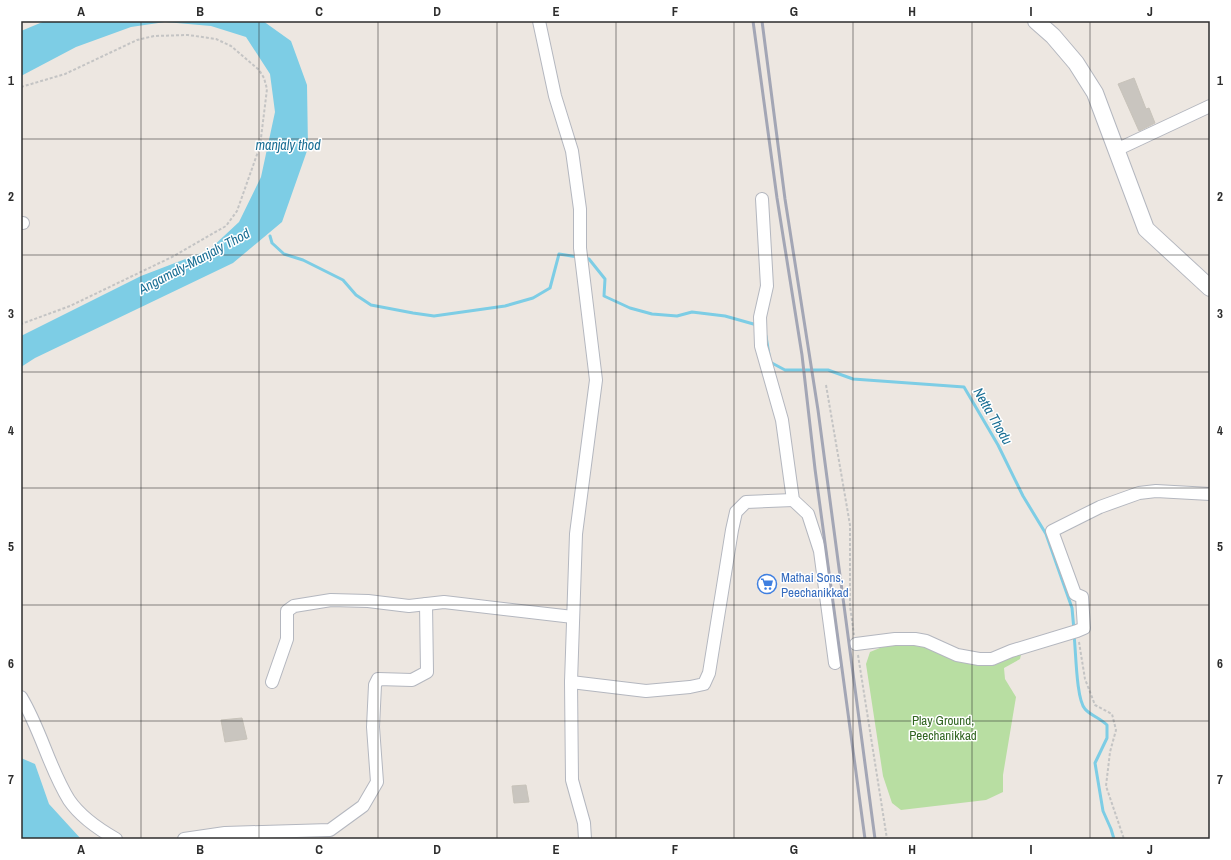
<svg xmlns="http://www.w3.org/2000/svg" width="1231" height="860" font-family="'Archivo Narrow',sans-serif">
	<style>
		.green { fill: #b8dea2 }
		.water { fill: #7dcde5 }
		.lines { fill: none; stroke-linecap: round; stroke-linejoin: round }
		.stream { stroke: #7dcde5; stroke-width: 3 }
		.building { fill: #c9c5bf; stroke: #c8c3ba }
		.street-casing { stroke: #b4b7bf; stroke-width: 14 }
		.secondary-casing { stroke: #b4b7bf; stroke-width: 18 }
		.path { stroke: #c4c4c4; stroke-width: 2; stroke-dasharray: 3 2; stroke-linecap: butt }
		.street { stroke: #fff; stroke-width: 12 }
		.secondary { stroke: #fff; stroke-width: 16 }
		.rail { stroke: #a3a6b5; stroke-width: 3 }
		.grid { fill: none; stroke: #2d2d2d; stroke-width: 1; stroke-opacity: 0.55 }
		.labels { text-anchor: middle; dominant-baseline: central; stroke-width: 3; stroke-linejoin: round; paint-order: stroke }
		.shop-label { font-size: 13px; fill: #366cbe; stroke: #fff; text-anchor: start }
		.park-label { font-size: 13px; fill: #316521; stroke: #fff }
		.water-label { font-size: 14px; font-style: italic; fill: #196e94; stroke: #fff }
		.neatline { fill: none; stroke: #2d2d2d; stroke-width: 1.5 }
		.grid-label { font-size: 13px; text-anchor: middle; font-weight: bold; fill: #2d2d2d }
	</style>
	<rect width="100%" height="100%" fill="#ede7e1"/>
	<path class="green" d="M897 641 917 643 954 658 1022 651 1020 659 1004 668 1005 679 1016 697 1003 775V792L986 800 901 810 892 803 883 776 866 664 870 652Z"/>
	<g class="water">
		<path d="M45 21H263L291 41 307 85 308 148 282 222 233 263 35 358 21 367V336L141 276 209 250 239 222 261 177 275 112 270 74 246 37 211 26 165 22 131 27 76 47 21 76V31Z"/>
		<path d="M21 758 35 764 49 804 81 839H21Z"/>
	</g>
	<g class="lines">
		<g class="stream">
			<path d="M270 236 272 243 284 254 303 260 343 280 356 295 371 305 413 313 434 316 505 306 533 298 550 288 559 254 578 257"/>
			<path d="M583 258 589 259 605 279 604 296 630 308 652 314 677 316 692 312 725 316 757 325"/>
			<path d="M766 336 769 355"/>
			<path d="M770 362 785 370H828L853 379 964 387 998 445 1023 496 1046 534 1072 608 1074 630"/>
			<path d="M1074 635C1076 650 1076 699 1085 709 1090 715 1100 718 1107 725V738L1095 763 1103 811 1111 829 1114 839"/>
		</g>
	</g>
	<g class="building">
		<path d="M1134 78 1146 109 1149 108 1155 123 1139 131 1118 84Z"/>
		<path d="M242 718 247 739 225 742 221 720Z"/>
		<path d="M526 785 529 802 514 803 512 786Z"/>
	</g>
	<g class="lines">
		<defs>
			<g id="street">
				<path d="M539 21 555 96 572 151 580 209V248L596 380 576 534 571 682 572 780 584 823 585 839"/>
				<path d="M1116 150 1210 106"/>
				<path d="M762 199 767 286 760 317 761 346 782 420 793 500 808 514 820 551 835 663"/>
				<path d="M21 223H23"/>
				<path d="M856 644 895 639H915L926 641 957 655 979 659H992L1011 651 1077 631 1084 628 1082 597 1075 594 1052 531 1100 507 1139 493 1156 491 1210 494"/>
				<path d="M272 682 287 639V611L294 606 331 600 368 601 409 606 444 602 573 617"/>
				<path d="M571 682 646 691 690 687 704 684 709 673 732 530 736 512 746 502 793 500"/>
				<path d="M21 697C41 730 49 768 69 800 80 816 100 830 116 839"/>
				<path d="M184 839 225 833 330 830 363 806 377 782 373 727 375 685 378 679 412 680 427 672 426 604"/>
			</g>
			<path id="secondary" d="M1036 21 1053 36 1076 63 1095 93 1146 229 1210 288"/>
		</defs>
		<use href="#street" class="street-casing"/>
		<use href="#secondary" class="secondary-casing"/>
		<g class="path">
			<path d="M21 87 65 74 137 40 154 36 188 35 216 39 231 46 259 70 264 78 267 89 260 146 237 211 226 226 174 256 70 306 21 324"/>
			<path d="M826 385 850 525V606L854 635"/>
			<path d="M1079 642 1085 679 1095 705 1112 714 1116 730 1110 752 1106 786 1124 839"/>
			<path d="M858 655 887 839"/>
		</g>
		<use href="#street" class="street"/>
		<use href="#secondary" class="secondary"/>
		<g class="rail">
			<path d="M753 21 777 198 802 355 815 469 865 839"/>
			<path d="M762 21 785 199 818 410 875 839"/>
		</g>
	</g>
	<path class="grid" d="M141 21V839M259 21V839M378 21V839M497 21V839M616 21V839M734 21V839M853 21V839M972 21V839M1090 21V839M21 139H1210M21 255H1210M21 372H1210M21 488H1210M21 605H1210M21 721H1210"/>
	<defs>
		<symbol id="supermarket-ring" viewBox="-11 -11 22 22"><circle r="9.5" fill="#fff" stroke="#3f7fe0" stroke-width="1.5"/><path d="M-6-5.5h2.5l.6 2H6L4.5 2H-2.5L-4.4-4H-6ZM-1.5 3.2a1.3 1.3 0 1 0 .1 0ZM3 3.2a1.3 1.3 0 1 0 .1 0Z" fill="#3f7fe0"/></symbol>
	</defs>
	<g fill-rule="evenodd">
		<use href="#supermarket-ring" x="756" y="573" width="22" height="22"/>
	</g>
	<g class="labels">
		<g class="shop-label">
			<text x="781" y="577">Mathai Sons,<tspan x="781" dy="15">Peechanikkad</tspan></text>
		</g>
		<g class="park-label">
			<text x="943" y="720">Play Ground,<tspan x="943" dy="15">Peechanikkad</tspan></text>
		</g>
		<g class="water-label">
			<text x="288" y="145">manjaly thod</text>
			<text transform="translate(194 261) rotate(-28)">Angamaly-Manjaly Thod</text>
			<text transform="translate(993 416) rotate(60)">Netta Thodu</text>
		</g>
	</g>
	<rect width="1231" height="860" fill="none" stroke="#ffffff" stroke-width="44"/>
	<rect x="22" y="22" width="1187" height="816" class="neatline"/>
	<g class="grid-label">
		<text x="81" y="16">A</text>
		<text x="200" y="16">B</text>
		<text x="319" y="16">C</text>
		<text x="437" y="16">D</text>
		<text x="556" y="16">E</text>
		<text x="675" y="16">F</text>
		<text x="794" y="16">G</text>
		<text x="912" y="16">H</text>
		<text x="1031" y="16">I</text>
		<text x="1150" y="16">J</text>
		<text x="11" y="85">1</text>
		<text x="1220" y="85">1</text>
		<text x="11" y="201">2</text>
		<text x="1220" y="201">2</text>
		<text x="11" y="318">3</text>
		<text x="1220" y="318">3</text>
		<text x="11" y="435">4</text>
		<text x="1220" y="435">4</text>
		<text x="11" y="551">5</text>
		<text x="1220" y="551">5</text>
		<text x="11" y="668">6</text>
		<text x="1220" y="668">6</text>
		<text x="11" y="784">7</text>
		<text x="1220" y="784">7</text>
		<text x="81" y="854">A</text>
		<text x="200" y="854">B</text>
		<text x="319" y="854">C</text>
		<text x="437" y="854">D</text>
		<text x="556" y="854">E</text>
		<text x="675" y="854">F</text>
		<text x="794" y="854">G</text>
		<text x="912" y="854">H</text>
		<text x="1031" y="854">I</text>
		<text x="1150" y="854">J</text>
	</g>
</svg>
